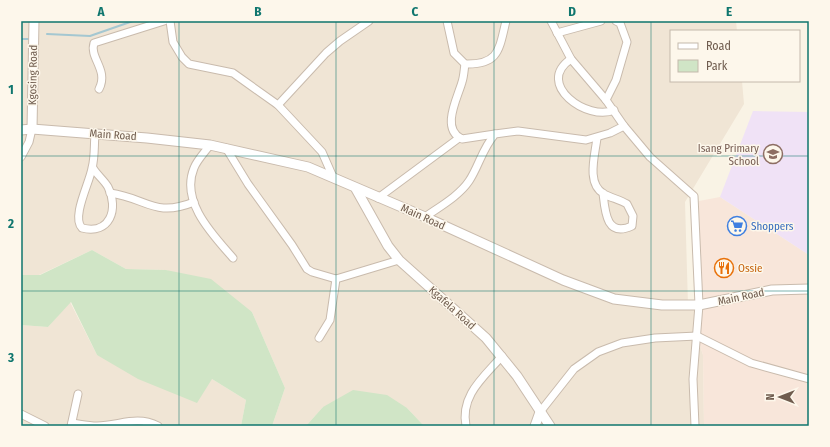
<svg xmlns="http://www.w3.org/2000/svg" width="830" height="447" font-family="'Fira Sans Condensed',sans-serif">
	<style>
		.residential { fill: #f0e5d5 }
		.commercial { fill: #f8e6da }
		.education { fill: #f0e2f6 }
		.green { fill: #d0e5c6 }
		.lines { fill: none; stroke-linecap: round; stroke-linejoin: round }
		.stream { stroke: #a4c7d1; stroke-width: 2 }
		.minor-casing { stroke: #c9bbad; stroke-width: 9 }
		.tertiary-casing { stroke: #c9bbad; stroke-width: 11 }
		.minor { stroke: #fff; stroke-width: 7 }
		.tertiary { stroke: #fff; stroke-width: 9 }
		.grid { fill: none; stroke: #0f766e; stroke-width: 1; stroke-opacity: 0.55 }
		.labels { text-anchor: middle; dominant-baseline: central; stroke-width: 3; stroke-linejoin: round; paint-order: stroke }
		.street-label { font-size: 11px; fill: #6f5c4e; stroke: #fdf7eb }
		.education-label { font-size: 11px; fill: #785e54; stroke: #fdf7eb; text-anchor: end }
		.shop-label { font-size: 11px; fill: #366cbe; stroke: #fdf7eb; text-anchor: start }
		.food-label { font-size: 11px; fill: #c56008; stroke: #fdf7eb; text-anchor: start }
		.neatline { fill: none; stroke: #0f766e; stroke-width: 1.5 }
		.grid-label { font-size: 13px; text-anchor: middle; font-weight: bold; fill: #0f766e }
	</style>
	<rect width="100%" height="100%" fill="#f9f3e5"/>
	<g class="residential">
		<path d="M21 21H736L737 31H671V81H742L744 104 685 202 688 305H699L697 336 703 355 704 426H424L407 408 323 407 306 426H272L285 388 252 312 166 270 126 269 92 250 39 275H21Z"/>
		<path d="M70 302 97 355 212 379 246 400 241 426H21V325L48 327Z"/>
	</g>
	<path class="commercial" d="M720 197 809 255V426H704L703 355 697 336 699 305V201Z"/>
	<path class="education" d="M753 111 809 112V255L720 197Z"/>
	<g class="green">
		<path d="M92 250 126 269 166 270 211 279 252 312 285 388 272 426H241L246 400 212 379 197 403 138 379 97 355 71 302 48 327 21 325V275H40Z"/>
		<path d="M353 390 387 395 407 408 424 426H306L323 407Z"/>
	</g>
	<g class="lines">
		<g class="stream">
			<path d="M47 34 90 36 133 21"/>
			<path d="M21 39H32"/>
		</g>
		<defs>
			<g id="minor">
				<path d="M170 21 173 42 182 57 189 64 233 73 278 105 322 152 333 177"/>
				<path d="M447 21 454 53 465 64C499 65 499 50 506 21"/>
				<path d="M551 21 571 59 606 100 624 126 650 157 694 196 699 305 693 379 695 426"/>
				<path d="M557 33 601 21"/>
				<path d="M571 59C534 84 588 122 614 110"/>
				<path d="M465 64C464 70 464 76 462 82 458 97 440 129 462 139L495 134"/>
				<path d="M99 89C109 70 89 58 94 43L164 21"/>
				<path d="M606 100 616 80 627 42 620 23 616 21"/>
				<path d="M278 105 326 53 340 41 369 21"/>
				<path d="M597 138C595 155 586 184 604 194 612 198 620 200 627 204L633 216 632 226C606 238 605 211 603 193"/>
				<path d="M210 145C205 152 197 160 194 168 180 202 213 235 233 258"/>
				<path d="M226 148 248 184 292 245 307 269 312 272 336 279"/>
				<path d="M21 157 29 142 32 129"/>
				<path d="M93 168C97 175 104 180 108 187 119 209 110 235 82 228 71 217 90 182 92 168 95 157 94 145 95 134"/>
				<path d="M110 193C147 198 154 218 194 202"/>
				<path d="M378 198 459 138"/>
				<path d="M425 217C439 207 459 196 469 181 479 166 482 149 495 134L518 131 586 140 610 133 624 126"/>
				<path d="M319 338 330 320 336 279 399 260"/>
				<path d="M540 412 574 369 598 352 622 343 655 338 697 336 751 363 809 379"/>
				<path d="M21 414 45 426"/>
				<path d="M72 423C80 424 88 426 97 426 119 426 136 415 158 426"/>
				<path d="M71 426 78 394"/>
				<path d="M466 426C460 395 484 377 502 356"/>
			</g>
			<g id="tertiary">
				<path d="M32 129 34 21"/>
				<path d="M21 130 32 129 147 138 210 145 308 167 425 217 563 280 614 299 662 305H699L772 290 809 289"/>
				<path d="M356 189 388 246 399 260 486 338 517 376 550 426"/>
				<path d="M535 426 540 412"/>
			</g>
		</defs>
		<use href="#minor" class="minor-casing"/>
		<use href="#tertiary" class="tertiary-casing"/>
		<use href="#minor" class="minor"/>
		<use href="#tertiary" class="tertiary"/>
	</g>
	<path class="grid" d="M179 21V426M336 21V426M494 21V426M651 21V426M21 156H809M21 291H809"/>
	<defs>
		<symbol id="school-ring" viewBox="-11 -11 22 22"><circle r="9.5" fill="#fdf7eb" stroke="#8d6e63" stroke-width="1.5"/><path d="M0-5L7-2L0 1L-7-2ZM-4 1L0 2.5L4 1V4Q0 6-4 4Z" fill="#8d6e63"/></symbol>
		<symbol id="supermarket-ring" viewBox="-11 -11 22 22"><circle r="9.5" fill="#fdf7eb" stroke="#3f7fe0" stroke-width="1.5"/><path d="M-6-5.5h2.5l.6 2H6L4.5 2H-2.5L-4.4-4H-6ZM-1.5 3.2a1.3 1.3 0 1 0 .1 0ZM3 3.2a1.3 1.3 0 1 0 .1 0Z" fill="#3f7fe0"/></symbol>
		<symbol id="restaurant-ring" viewBox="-11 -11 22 22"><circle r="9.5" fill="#fdf7eb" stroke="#e8710a" stroke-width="1.5"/><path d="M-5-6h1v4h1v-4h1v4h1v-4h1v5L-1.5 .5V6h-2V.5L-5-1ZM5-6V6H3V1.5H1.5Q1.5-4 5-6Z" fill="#e8710a"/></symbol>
	</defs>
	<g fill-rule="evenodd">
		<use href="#school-ring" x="762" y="143" width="22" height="22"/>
		<use href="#supermarket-ring" x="726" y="215" width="22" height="22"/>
		<use href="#restaurant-ring" x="713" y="257" width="22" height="22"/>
	</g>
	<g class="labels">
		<g class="street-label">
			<text transform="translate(33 75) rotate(-89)">Kgosing Road</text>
			<text transform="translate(113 135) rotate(4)">Main Road</text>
			<text transform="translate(423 217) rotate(24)">Main Road</text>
			<text transform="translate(741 297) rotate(-12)">Main Road</text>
			<text transform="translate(452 308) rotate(42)">Kgafela Road</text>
		</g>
		<g class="education-label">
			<text x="759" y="148">Isang Primary<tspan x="759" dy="13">School</tspan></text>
		</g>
		<g class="shop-label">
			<text x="751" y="226">Shoppers</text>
		</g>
		<g class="food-label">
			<text x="738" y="268">Ossie</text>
		</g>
	</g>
	<rect width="830" height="447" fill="none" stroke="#fdf7eb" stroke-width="44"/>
	<rect x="670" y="30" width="130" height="52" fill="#fdf7eb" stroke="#c4b9ac"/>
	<rect x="678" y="43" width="20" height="6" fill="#ffffff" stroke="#c4b9ac"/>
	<text x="706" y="50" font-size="12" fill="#6f5c4e">Road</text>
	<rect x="678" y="60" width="20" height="12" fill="#d0e5c6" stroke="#c4b9ac"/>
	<text x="706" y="70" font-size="12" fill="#6f5c4e">Park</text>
	<g transform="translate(780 397) rotate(270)" stroke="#fdf7eb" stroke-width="3" paint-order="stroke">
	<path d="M0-3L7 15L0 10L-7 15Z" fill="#6f5c4e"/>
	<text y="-6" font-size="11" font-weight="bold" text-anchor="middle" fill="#6f5c4e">N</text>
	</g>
	<rect x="22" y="22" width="786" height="403" class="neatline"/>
	<g class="grid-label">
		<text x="101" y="16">A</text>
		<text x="258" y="16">B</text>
		<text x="415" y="16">C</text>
		<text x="572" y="16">D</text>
		<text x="729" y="16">E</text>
		<text x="11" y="94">1</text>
		<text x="11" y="228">2</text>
		<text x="11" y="362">3</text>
	</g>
</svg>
